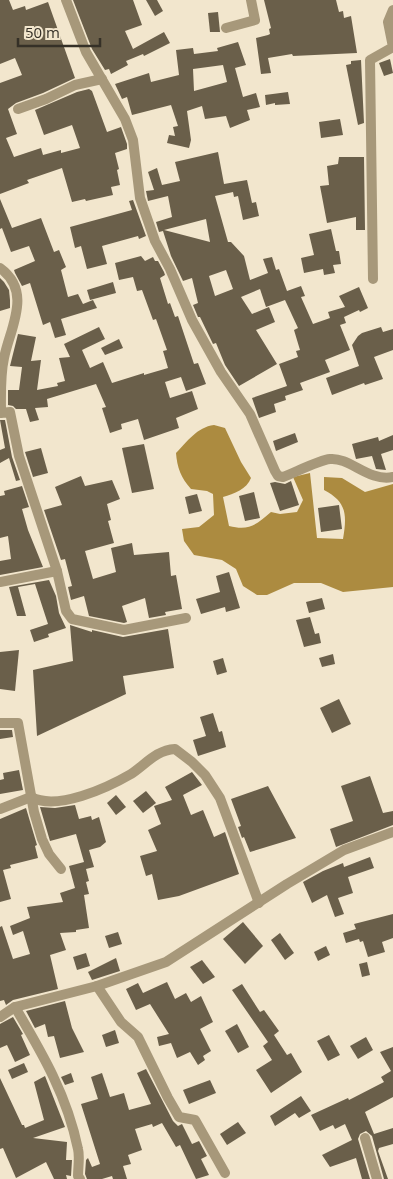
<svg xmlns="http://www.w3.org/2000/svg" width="393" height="1179" font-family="'Open Sans',sans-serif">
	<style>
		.water { fill: #ac8b40 }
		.building { fill: #6a5f4a; fill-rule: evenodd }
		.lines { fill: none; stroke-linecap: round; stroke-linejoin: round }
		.street { stroke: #a7987a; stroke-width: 10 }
	</style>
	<rect width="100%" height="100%" fill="#f2e6cd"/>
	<path class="water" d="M214 425 225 428 241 462 251 478C247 489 234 494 223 497L229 526C249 531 256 525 271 512L280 514 297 512 303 500 293 477 310 473 317 538 343 539C347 515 347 502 324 490V477L342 478 365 492 393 484V587L343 592 321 583H294L267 595H257L243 586 236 569 222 560 194 555 184 541 182 529 199 527 214 515 213 494 207 491 191 489C181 478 177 467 176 453 187 442 197 427 214 425Z"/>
	<g class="building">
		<path d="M0 0H9L13 10 25 6 26 10 48 2 75 78 43 93 16 103 8 109 17 134 6 138 14 157 41 148 43 155 61 150V153L80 148 72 125 44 135 35 110 77 92 89 89 92 91 107 132 121 127 127 144V149L115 153 119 169 117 170 120 185 111 187 113 195 86 201 85 199 72 202 62 168 27 180 29 183 0 194V83L22 75 15 58 0 64Z"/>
		<path d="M73 0H133L142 25 125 31 133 49 164 32 170 43 144 56 143 54 126 61 128 65 111 74 109 69 105 70 92 49Z"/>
		<path d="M146 0H157L163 11 155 16Z"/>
		<path d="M264 0H336L339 12 343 11 344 18 351 16 357 53 293 56 292 54 268 58 271 73 261 74 256 38 268 35 270 34 269 29 271 28Z"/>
		<path d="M218 12 220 32H210L208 13Z"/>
		<path d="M238 42 246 65 235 68 243 97 256 93 260 107 247 110 250 120 230 128 226 116 205 119 202 106 187 111 191 140 189 148 167 143 169 135 175 136 173 127 178 126 171 105 132 115 127 97 122 99 115 84 149 73 151 82 179 75 176 50 193 48 194 54 218 51 217 48ZM223 65 227 82 194 91 193 69Z"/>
		<path d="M390 59 393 73 384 76 379 63Z"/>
		<path d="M361 60 364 123 358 125 346 65 351 64V61Z"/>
		<path d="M288 92 290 104 275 105V103L266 105 265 95Z"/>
		<path d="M340 119 343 135 321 138 319 122Z"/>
		<path d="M218 152 224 184 247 180 252 203 256 202 259 216 243 220 238 196 234 197 233 192 215 196 228 242H231L244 256 250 280 268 273 263 259 272 257 276 270 279 269 287 291 301 286 305 296 301 297 313 324 330 318 328 312 345 307 339 296 359 287 368 308 360 312 359 310 344 317 346 323 340 325 350 350 325 360 330 372 300 383 303 390 285 396 286 400 274 404 276 412 259 418 252 398 287 386 279 364 298 357 296 351 300 350 294 330 298 328 285 300 266 307 260 289 241 297 252 314 269 307 275 322 256 330 277 364 239 386 225 365 216 343 213 344 200 317H198L193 305 198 303 192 278 183 281 171 256 163 231 159 232 156 222 172 217 168 196 148 201 146 191 154 190 148 172 157 168 162 185 180 181 175 162ZM206 219 210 242 164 230ZM226 270 233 289 215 296 209 276Z"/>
		<path d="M339 157H364L365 230H356V217L327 223 320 186 329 185 327 166 338 164Z"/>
		<path d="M0 199 12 228 41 218 54 252 59 250 66 267 61 270 68 297 78 294 83 304 93 300 97 308 61 319 66 335 55 338 50 322 43 325 30 283 22 286 15 273 14 270 35 261 29 246 11 252 2 228 0 229Z"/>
		<path d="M133 200 146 236 139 239 138 236 102 246 107 264 87 269 81 246 75 248 70 227 132 210 129 201Z"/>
		<path d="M331 229 336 251H339L341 264 333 265 335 273 324 275 323 269 304 273 301 258 314 255 309 234Z"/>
		<path d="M141 256 145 261 153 257 155 261H158L164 272 165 275 160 278 168 304 170 303 175 317 178 316 194 364 198 363 206 384 186 391 181 377 165 382 170 398 192 391 198 409 176 418 179 428 144 440 138 419 121 424 122 429 110 433 102 408 106 407 96 384 47 399 48 407 35 408 39 420 30 422 26 409H16L13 406 8 405V390H19L22 367 10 366 18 334 36 337 31 361 41 360 37 390 58 386 57 383 65 381 59 358 70 357 64 344 99 327 105 339 82 350 90 368 103 362 112 383 144 373V375L168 368 163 351 167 350 156 319 153 320 142 290 137 291 133 277 119 280 115 263Z"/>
		<path d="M0 278 4 282 9 290 10 300V308L0 311Z"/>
		<path d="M113 282 116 293 90 300 87 290Z"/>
		<path d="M381 327 383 332 393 329V350L374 357 383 379 365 385 364 383 332 395 326 378 359 366 352 345 358 336 362 333Z"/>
		<path d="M119 339 123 348 105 355 101 348Z"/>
		<path d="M0 420H5L12 457 20 480 16 481 9 458 0 463V450L5 448Z"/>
		<path d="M295 433 298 442 276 451 273 441Z"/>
		<path d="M393 435V450L381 454 386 470 376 469 372 456 356 459 352 444 378 437 379 441Z"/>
		<path d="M144 444 154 489 132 493 122 448Z"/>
		<path d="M41 448 48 473 33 477 25 452Z"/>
		<path d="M81 476 85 486 112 480 120 499 107 504 111 520 108 521 114 543 85 551 93 579 116 572 111 548 132 543 134 555 169 552 171 576 176 575 182 609 165 612 166 615 149 618 145 598 122 606 127 622 124 623 89 616 84 596 71 600 68 587 72 586 65 559 61 560 44 510 62 505 55 487Z"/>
		<path d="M291 481 299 505 280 511 270 483 275 482 285 484Z"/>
		<path d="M22 486 29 507 22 509 28 530 43 567 0 575V561L11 559 8 536 0 538V496L5 495 4 491Z"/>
		<path d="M254 492 260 518 245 521 239 496Z"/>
		<path d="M197 494 202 511 189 514 185 497Z"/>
		<path d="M339 505 342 529 321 532 318 508Z"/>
		<path d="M229 572 240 608 226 612 225 607 201 614 196 599 220 592 216 576Z"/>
		<path d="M49 580 56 596 59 613 66 628 48 634 49 637 34 642 30 630 48 624 35 584 18 587 26 616H17L9 587Z"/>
		<path d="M322 598 325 609 309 613 306 602Z"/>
		<path d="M310 617 315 634 319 633 321 643 304 647 296 620Z"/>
		<path d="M70 625 92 632V630L123 637 168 629 174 668 123 676 126 694 37 736 33 670 73 661Z"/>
		<path d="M19 650 15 691 0 689V652Z"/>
		<path d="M333 654 335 664 322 667 319 658Z"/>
		<path d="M223 658 227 672 217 675 213 661Z"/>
		<path d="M339 699 351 724 332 733 320 708Z"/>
		<path d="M213 713 219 732 222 731 226 747 198 756 193 740 206 736 200 717Z"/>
		<path d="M0 730H12L13 737 0 739Z"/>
		<path d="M19 770 23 790 0 794V780L4 779 3 773Z"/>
		<path d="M192 772 202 785 183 795 191 815 203 810 214 837 225 832 239 874 179 896 158 900 152 874 146 876 140 856 157 851 148 830 161 824 154 806 172 800 165 787Z"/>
		<path d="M370 776 383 813 393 811V825L336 847 330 829 353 821 341 786Z"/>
		<path d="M268 786 296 838 250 852 244 837 242 838 238 827 241 826 231 799Z"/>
		<path d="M146 791 156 803 143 813 133 801Z"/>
		<path d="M116 795 126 807 116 815 107 803Z"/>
		<path d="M75 805 79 819 91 816 92 820 99 817 106 842 100 847 89 850 94 867 86 869 89 881 86 882 89 894 84 895 89 928 76 930V932L60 933 66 950 50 955 58 989 13 1000 6 1005 4 1000 0 1001V927L2 926 13 959 30 954 23 931 13 935 10 926 30 918 27 907 63 902 60 893 75 888 69 866 84 862 76 834 50 841 40 807 55 808Z"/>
		<path d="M26 808 37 845 35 846 38 858 10 865 11 868 3 870 11 899 0 902V819Z"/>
		<path d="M370 857 374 868 348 877 353 893 338 898 344 914 335 917 327 895 312 903 303 882 323 871 343 863 344 867Z"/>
		<path d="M393 914V938L382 942 385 952 368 957 363 941 360 942 359 939 346 943 343 933 356 929 354 924Z"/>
		<path d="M243 922 263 946 245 964 223 939Z"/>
		<path d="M118 932 122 944 109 948 105 936Z"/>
		<path d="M280 933 294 953 285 960 271 940Z"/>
		<path d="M326 946 330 955 318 961 314 952Z"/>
		<path d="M86 953 90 966 77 970 73 957Z"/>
		<path d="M116 958 120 971 92 980 88 972Z"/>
		<path d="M202 960 215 977 203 984 190 967Z"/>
		<path d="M367 962 370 975 362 977 359 964Z"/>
		<path d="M167 982 175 999 186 993 191 1002 201 996 213 1022 200 1029 211 1051 203 1056 205 1060 198 1065 190 1052 177 1058 171 1043 159 1046 157 1037 169 1034 150 1004 136 1010 126 989 138 983 143 993Z"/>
		<path d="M242 984 260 1012 264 1010 279 1031 274 1035 287 1055 291 1053 302 1072 271 1093 256 1070 272 1060 263 1046 268 1042 232 990Z"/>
		<path d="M65 1001 72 1028 84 1052 60 1058 54 1036 48 1037 45 1024 35 1028 26 1011Z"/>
		<path d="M13 1017 23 1034 21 1035 30 1055 15 1062 7 1045 0 1048V1024Z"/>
		<path d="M237 1024 249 1047 238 1053 225 1031Z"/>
		<path d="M115 1030 119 1043 106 1047 102 1035Z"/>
		<path d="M329 1035 340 1055 328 1061 317 1041Z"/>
		<path d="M366 1037 373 1050 358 1059 350 1046Z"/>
		<path d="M393 1047V1097L365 1112 374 1134 393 1128V1144L379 1148 378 1151 388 1179H384L372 1136 366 1131 360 1134 358 1139 370 1179H362L356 1158 330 1167 322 1155 352 1140 345 1124 335 1129 333 1125 320 1131 311 1115 348 1098 349 1100 384 1082 381 1077 391 1071 380 1052Z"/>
		<path d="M24 1063 28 1072 12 1079 8 1070Z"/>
		<path d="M146 1069 173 1121 178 1126 182 1124 192 1144 199 1141 207 1156 201 1159 209 1175 196 1179 180 1145 176 1147 162 1123 153 1127 152 1124 135 1129 142 1150 128 1155 131 1164 123 1166 127 1179H113L112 1176 102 1179H87L85 1174 86 1160 88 1158 92 1167 100 1164 81 1104 98 1099 91 1077 102 1073 110 1097 124 1093 129 1110 151 1104 137 1073Z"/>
		<path d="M71 1073 74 1082 65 1085 61 1077Z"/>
		<path d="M45 1076 65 1127 33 1138 67 1142 66 1160H72L71 1176 66 1175 67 1179H54L46 1162 16 1178 3 1148 0 1149V1078L22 1125H24L25 1128 44 1120 34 1082Z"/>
		<path d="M210 1080 216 1093 189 1104 183 1090Z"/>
		<path d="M301 1096 311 1111 299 1118 295 1113 275 1126 270 1116Z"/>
		<path d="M238 1122 246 1133 227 1145 220 1134Z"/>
	</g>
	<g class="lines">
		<g class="street">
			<path d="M66 0 86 52 125 119 133 140 140 198 155 241 170 269 192 320 221 372 250 414 275 471 278 476 283 477C294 473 319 460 330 459 350 457 368 482 393 477"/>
			<path d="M226 28 255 20 251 0"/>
			<path d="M18 109 46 99 75 85 102 79"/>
			<path d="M0 268C33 292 10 328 4 358 0 376 1 396 1 413L10 412 19 456 57 571 66 611 72 619 124 630 186 618"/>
			<path d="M373 279 370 60 393 47 388 22 393 10"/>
			<path d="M0 582 57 571"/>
			<path d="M0 723H18L34 812 42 839 49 854 61 869"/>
			<path d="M0 809 31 797C57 811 107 788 131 774 145 765 156 750 175 749L192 762 205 775 220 798 259 903"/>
			<path d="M97 986 121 1022 138 1037 168 1098 179 1117 195 1120 225 1173"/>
			<path d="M15 1007C42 1053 67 1095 78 1149 80 1157 78 1167 78 1176L80 1179"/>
			<path d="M0 1017 15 1007 97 986 166 962 287 884 344 850 393 832"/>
			<path d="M365 1138 377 1179"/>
		</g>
	</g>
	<path d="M18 38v8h82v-8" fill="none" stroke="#353027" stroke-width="2.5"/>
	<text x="25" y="38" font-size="15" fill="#353027" stroke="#f2e6cd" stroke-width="4" paint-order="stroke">50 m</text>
</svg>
